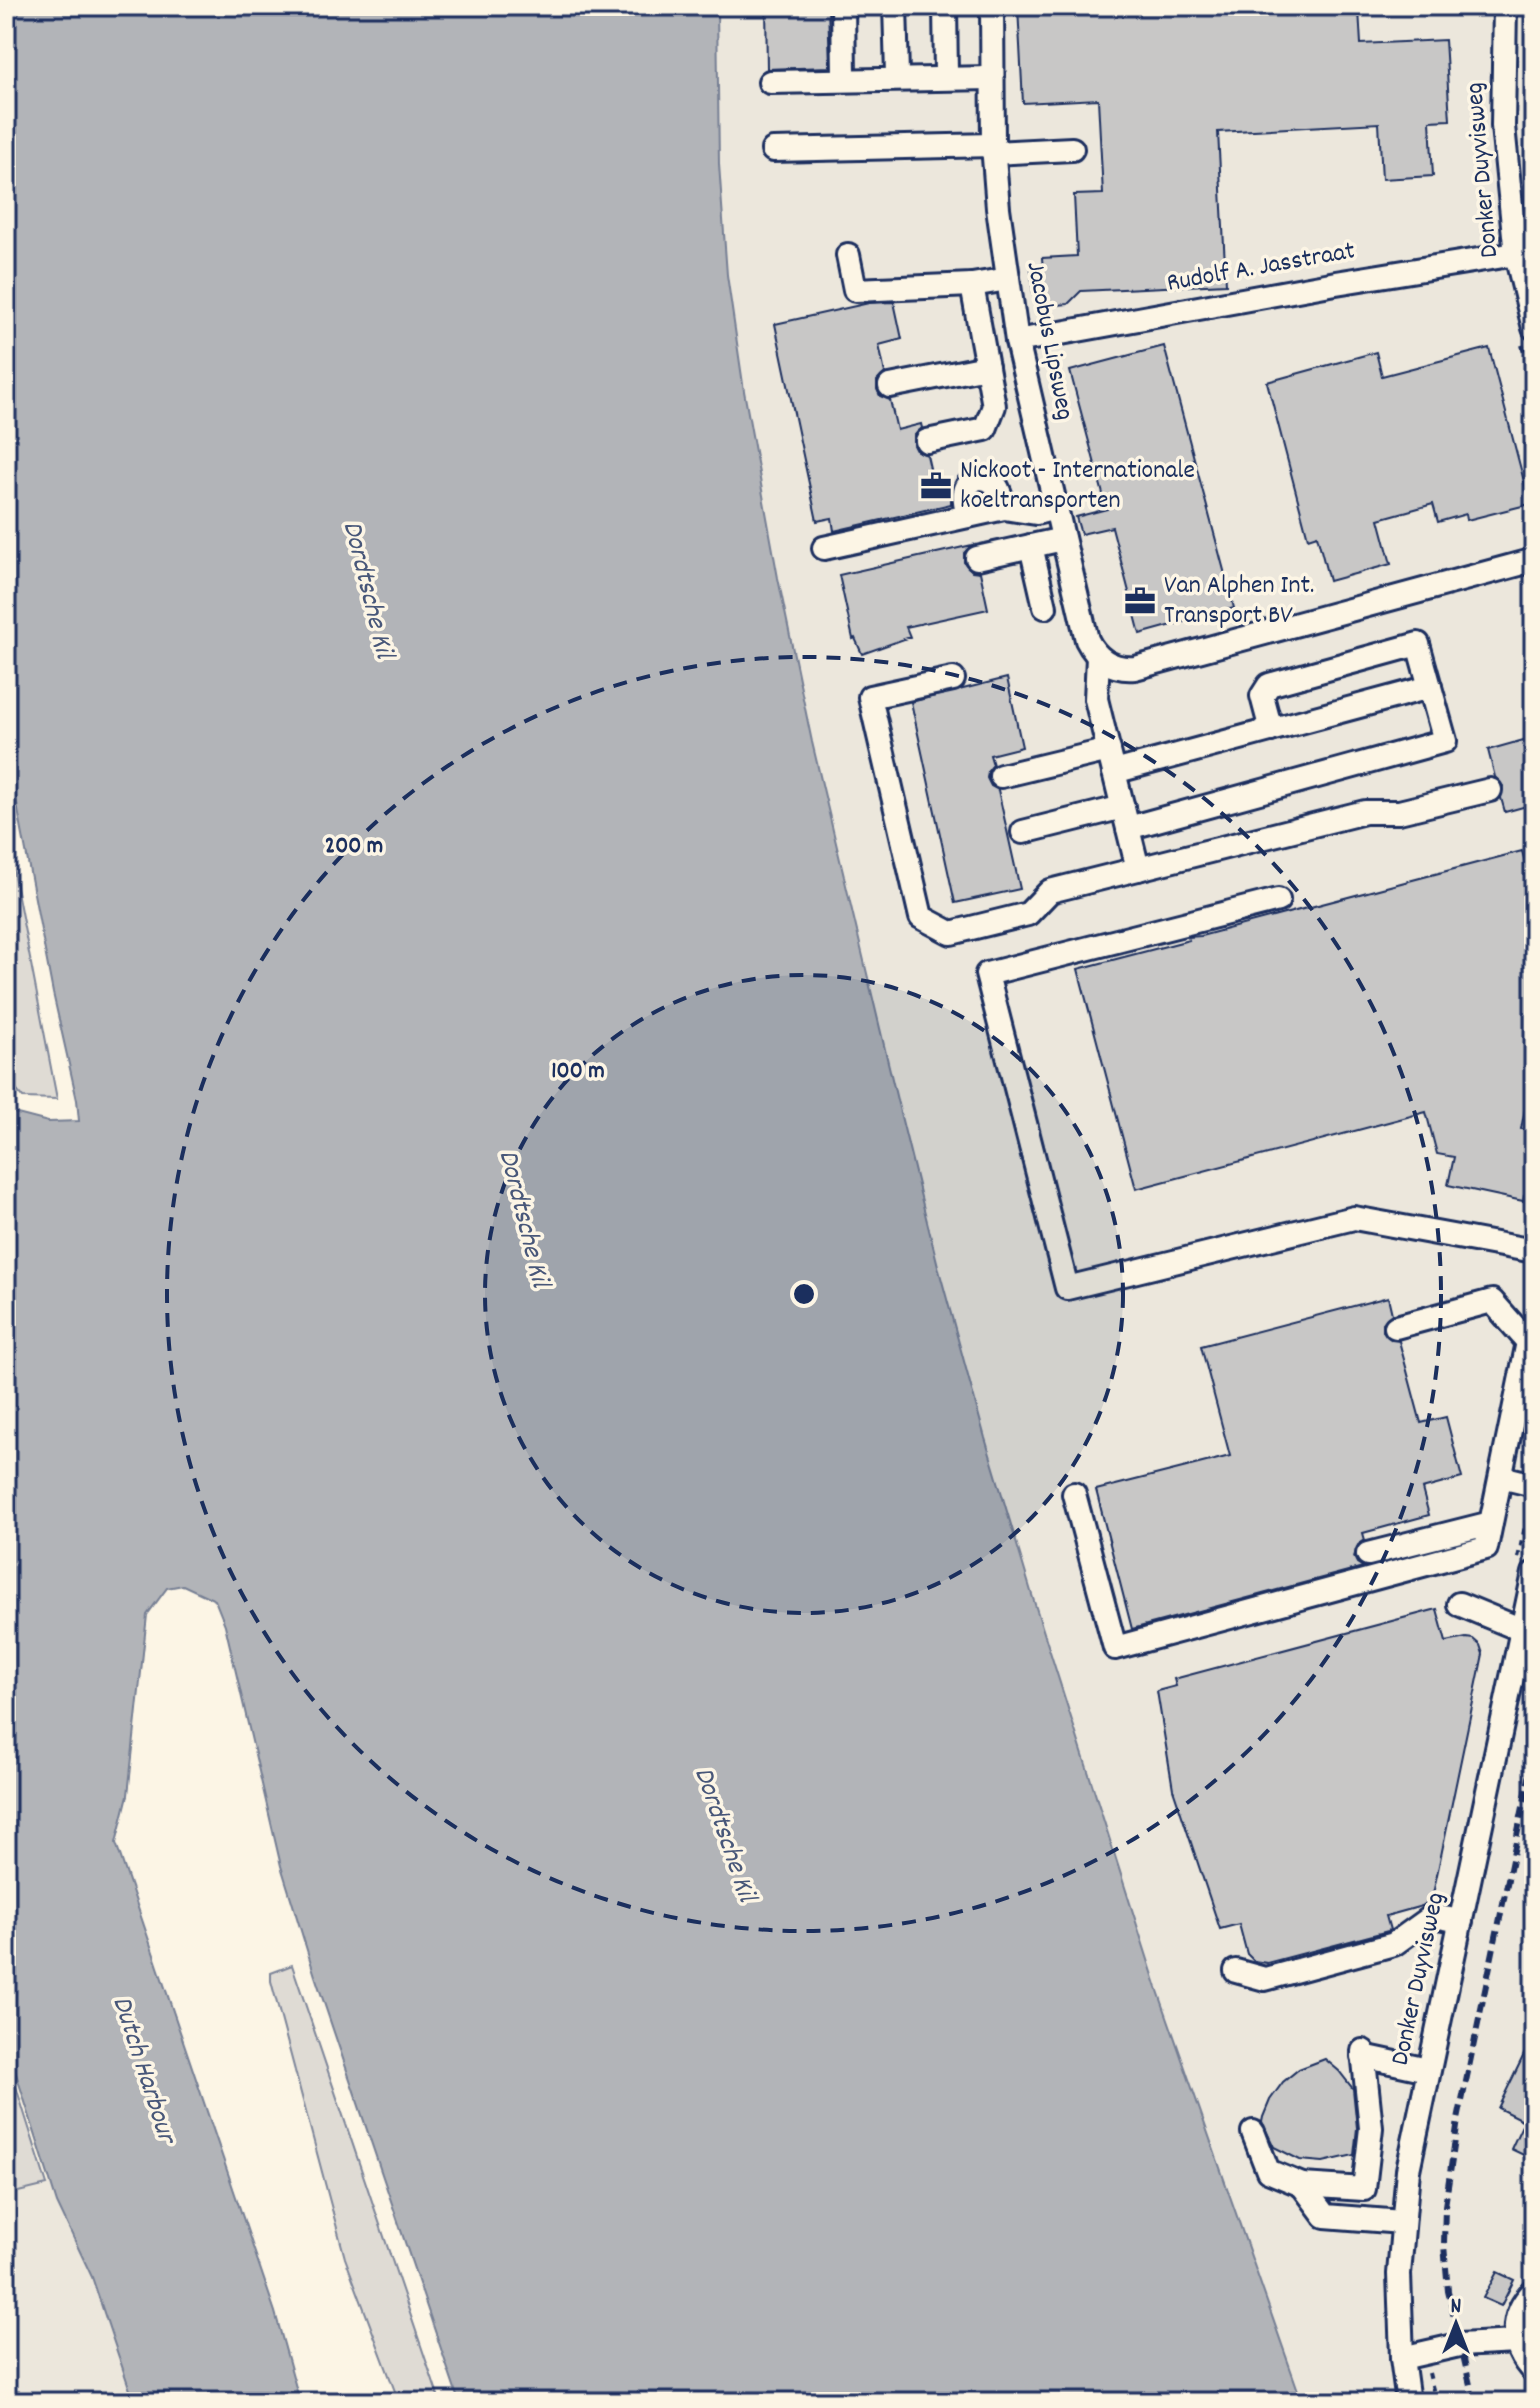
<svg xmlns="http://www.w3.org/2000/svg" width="1540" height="2408" font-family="Dekko,sans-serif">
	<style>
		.built { fill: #ece7dc }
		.green { fill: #dfdbd4; stroke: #7d8599; stroke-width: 2 }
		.water { fill: #b2b4b8; stroke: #767f94; stroke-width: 2 }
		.building { fill: #c8c7c6; stroke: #1b2f5e; stroke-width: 2 }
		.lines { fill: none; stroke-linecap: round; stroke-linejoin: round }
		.minor-casing { stroke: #1b2f5e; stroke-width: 28 }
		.path { stroke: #1b2f5e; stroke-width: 4; stroke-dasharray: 6 6; stroke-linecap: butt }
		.minor { stroke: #fcf5e5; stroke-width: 22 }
		.rail { stroke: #1b2f5e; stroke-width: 6; stroke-dasharray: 12 6; stroke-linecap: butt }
		.ring { fill: none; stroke: #1b2f5e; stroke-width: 4; stroke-dasharray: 14 10 }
		.labels { text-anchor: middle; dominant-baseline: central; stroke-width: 7; stroke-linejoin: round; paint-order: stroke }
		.street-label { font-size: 26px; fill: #1b2f5e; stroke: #fcf5e5 }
		.poi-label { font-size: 26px; fill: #1b2f5e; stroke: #fcf5e5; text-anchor: start }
		.water-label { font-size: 28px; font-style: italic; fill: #485779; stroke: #fcf5e5 }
		.centre { fill: #1b2f5e; stroke: #fcf5e5; stroke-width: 4 }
		.ring-label { font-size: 24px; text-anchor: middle; font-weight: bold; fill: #1b2f5e; stroke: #fcf5e5; stroke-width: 7; stroke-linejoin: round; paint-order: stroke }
	</style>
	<rect width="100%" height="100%" fill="#fcf5e5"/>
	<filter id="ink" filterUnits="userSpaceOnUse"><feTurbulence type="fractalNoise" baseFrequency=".0125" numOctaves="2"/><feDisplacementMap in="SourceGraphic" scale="16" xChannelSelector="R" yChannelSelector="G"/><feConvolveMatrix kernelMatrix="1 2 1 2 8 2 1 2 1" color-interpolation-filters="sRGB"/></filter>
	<g filter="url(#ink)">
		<g class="built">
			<path d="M717 6H1534V2402H1302L1156 1985 1032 1595 985 1438 939 1270 897 1100 812 742 778 578 744 391 727 275 719 164Z"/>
			<path d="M86 2175 158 2402H6V2194Z"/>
		</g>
		<g class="green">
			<path d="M6 834 57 1099 23 1098 6 1078Z"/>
			<path d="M292 1965 440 2402H399L345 2258 271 1981V1973Z"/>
			<path d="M6 2055 47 2185 6 2195Z"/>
		</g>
		<path class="water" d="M6 6H717L719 164 727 275 744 391 778 578 812 742 897 1100 939 1270 985 1438 1032 1595 1156 1985 1302 2402H459L315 1976 281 1866 225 1625 215 1600 183 1585 167 1588 147 1615 128 1795 116 1843 275 2312 300 2402H134L92 2277 57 2203 6 2042V1111L48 1122 79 1121 77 1100 53 993 6 747Z"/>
		<g class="building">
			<path d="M766 6H828L830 67 767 69Z"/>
			<path d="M1036 6H1296L1359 10 1361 44 1445 40 1450 120 1430 121 1433 176 1382 179 1379 123 1218 132 1226 284 1081 291 1068 304 1046 306 1033 294 1031 270H1043L1042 258 1077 256 1074 195 1103 194 1098 99 1023 103 1018 7Z"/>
			<path d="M894 302 902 339 879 345 885 373 877 381V389L880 396 890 400 897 430 921 424 922 428 914 436V445L917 451 927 455 932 477 939 474 943 491 951 494V504L834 531 832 518 817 521 775 324 869 303Z"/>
			<path d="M1164 346 1234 608 1140 634 1112 527 1081 534 1076 517 1107 509 1070 371Z"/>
			<path d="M1489 348 1530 504 1467 520 1466 514 1438 522 1433 504 1379 519 1391 564 1329 581 1317 535 1308 538 1267 382 1376 352 1382 376Z"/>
			<path d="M972 545 964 553V562L972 571 980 572 988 609 906 627 910 637 862 654 855 638 853 639 839 575Z"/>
			<path d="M1007 678 1022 747 990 755 993 765 988 771 987 778 991 786 998 790 1020 889 955 903 911 702Z"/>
			<path d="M1534 737V804L1505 812 1501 798 1503 786 1495 777 1488 750Z"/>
			<path d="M1522 851 1534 896V1084L1530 1085 1521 1129 1534 1131V1188L1524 1195 1523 1201 1448 1185 1454 1157 1437 1154 1426 1112 1136 1189 1078 969 1189 940 1188 937 1201 936Z"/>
			<path d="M1388 1297 1392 1314 1383 1323V1331L1392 1340 1399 1341 1421 1423 1446 1417 1462 1478 1422 1489 1429 1515 1363 1533 1365 1540 1358 1545 1354 1557 1357 1563 1363 1567 1132 1629 1096 1490 1230 1456 1201 1346Z"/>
			<path d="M1437 1609 1446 1642 1466 1638 1473 1639 1480 1645 1483 1654 1432 1899 1422 1906 1386 1916 1390 1930 1388 1931 1267 1963 1254 1961 1247 1954 1239 1924 1220 1929 1173 1789 1157 1691 1176 1686 1174 1679Z"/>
			<path d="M1534 2034V2160L1511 2149 1524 2121 1498 2108Z"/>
			<path d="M1325 2059 1339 2071 1353 2089 1357 2128 1354 2155 1323 2162 1300 2160 1274 2147 1262 2122 1263 2117 1270 2100 1283 2082 1299 2069Z"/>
			<path d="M1497 2272 1514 2280 1501 2306 1483 2298Z"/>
		</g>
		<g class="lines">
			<defs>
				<g id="minor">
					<path d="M843 6 844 74"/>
					<path d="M895 6 897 74"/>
					<path d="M945 6 946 74"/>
					<path d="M992 6 993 145 998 208 1017 341 1087 640C1097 660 1113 670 1135 668L1534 560"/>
					<path d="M1505 6 1503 126 1516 255 1534 328"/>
					<path d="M770 82 992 78"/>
					<path d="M773 150 993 145"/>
					<path d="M993 153 1072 149"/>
					<path d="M848 255 855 290 972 285 1008 279"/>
					<path d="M1017 341 1336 283 1534 251"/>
					<path d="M890 386 987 367"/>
					<path d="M927 441 985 429 994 406 972 285"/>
					<path d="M968 516C964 500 960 487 977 478 997 477 1000 491 1004 508"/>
					<path d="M1031 546 1045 607"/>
					<path d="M824 548 1004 508 1036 513 1056 508"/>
					<path d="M977 558 1063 539"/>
					<path d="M1098 657 1096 699 1138 869"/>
					<path d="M953 679 870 697 921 917 951 933 1028 914 1050 891 1365 812H1399L1490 790"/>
					<path d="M1114 772 1430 687"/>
					<path d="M1001 776 1109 750"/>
					<path d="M1128 828 1445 741 1418 644 1269 685 1262 696 1271 730"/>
					<path d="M1023 832 1123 807"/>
					<path d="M1278 900 987 974 1067 1288 1354 1218 1534 1251"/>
					<path d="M1501 1477 1534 1485"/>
					<path d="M1074 1494 1115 1648 1486 1548 1491 1523"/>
					<path d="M1368 1554 1491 1523 1528 1342 1492 1301 1396 1327"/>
					<path d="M1459 1604 1522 1630"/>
					<path d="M1236 1971 1265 1979 1394 1944 1433 1916 1461 1921"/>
					<path d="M1363 2056 1428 2070"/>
					<path d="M1253 2132 1268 2171 1302 2185 1364 2189 1371 2128 1363 2051"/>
					<path d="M1302 2185 1325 2216 1402 2222"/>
					<path d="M1534 2291C1509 2315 1510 2348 1534 2372"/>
					<path d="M1402 2358 1459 2345 1516 2342"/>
					<path d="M1408 2402 1402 2358 1399 2274 1408 2170 1534 1573"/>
				</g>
			</defs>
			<use href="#minor" class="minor-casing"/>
			<g class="path">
				<path d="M1522 345 1534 388"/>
				<path d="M1518 1558 1530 1504"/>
				<path d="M1429 2373 1436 2402"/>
			</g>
			<use href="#minor" class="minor"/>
			<path class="rail" d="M1474 2402 1448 2291 1444 2245 1445 2206 1458 2120 1534 1754"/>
		</g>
	</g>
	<circle cx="804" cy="1294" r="319" fill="#1b2f5e" fill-opacity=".12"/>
	<g class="ring">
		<circle cx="804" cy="1294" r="319"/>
		<circle cx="804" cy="1294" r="637"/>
	</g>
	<defs>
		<symbol id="office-bare" viewBox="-9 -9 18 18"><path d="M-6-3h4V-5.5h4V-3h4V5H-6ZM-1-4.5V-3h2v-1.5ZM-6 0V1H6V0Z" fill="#1b2f5e" stroke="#fcf5e5" stroke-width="2.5" paint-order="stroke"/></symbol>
	</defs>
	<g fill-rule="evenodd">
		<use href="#office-bare" x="914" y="464" width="44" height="44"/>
		<use href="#office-bare" x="1118" y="579" width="44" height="44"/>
	</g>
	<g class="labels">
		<g class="street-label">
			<text transform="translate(1483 170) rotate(-95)">Donker Duyvisweg</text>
			<text transform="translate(1261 268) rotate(-10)">Rudolf A. Jasstraat</text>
			<text transform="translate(1049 341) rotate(79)">Jacobus Lipsweg</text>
			<text transform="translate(1419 1979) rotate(-78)">Donker Duyvisweg</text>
		</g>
		<g class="poi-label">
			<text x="960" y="471">Nickoot - Internationale<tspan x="960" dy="30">koeltransporten</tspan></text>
			<text x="1164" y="586">Van Alphen Int.<tspan x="1164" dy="30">Transport BV</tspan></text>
		</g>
		<g class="water-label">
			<text transform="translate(366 590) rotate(76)">Dordtsche Kil</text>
			<text transform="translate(522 1219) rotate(76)">Dordtsche Kil</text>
			<text transform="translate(723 1835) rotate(71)">Dordtsche Kil</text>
			<text transform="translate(142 2070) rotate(72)">Dutch Harbour</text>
		</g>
	</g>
	<circle cx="804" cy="1294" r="12" class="centre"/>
	<g class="ring-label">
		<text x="354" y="852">200 m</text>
		<text x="578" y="1077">100 m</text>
	</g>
	<rect width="1540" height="2408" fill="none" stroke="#fcf5e5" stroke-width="32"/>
	<rect x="16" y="16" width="1508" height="2376" fill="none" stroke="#1b2f5e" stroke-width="3" filter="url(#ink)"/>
	<g transform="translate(1456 2324)" stroke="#fcf5e5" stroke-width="6" paint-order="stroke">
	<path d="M0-6L14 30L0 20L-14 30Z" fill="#1b2f5e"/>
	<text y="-12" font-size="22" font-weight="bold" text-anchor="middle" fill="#1b2f5e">N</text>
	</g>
</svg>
